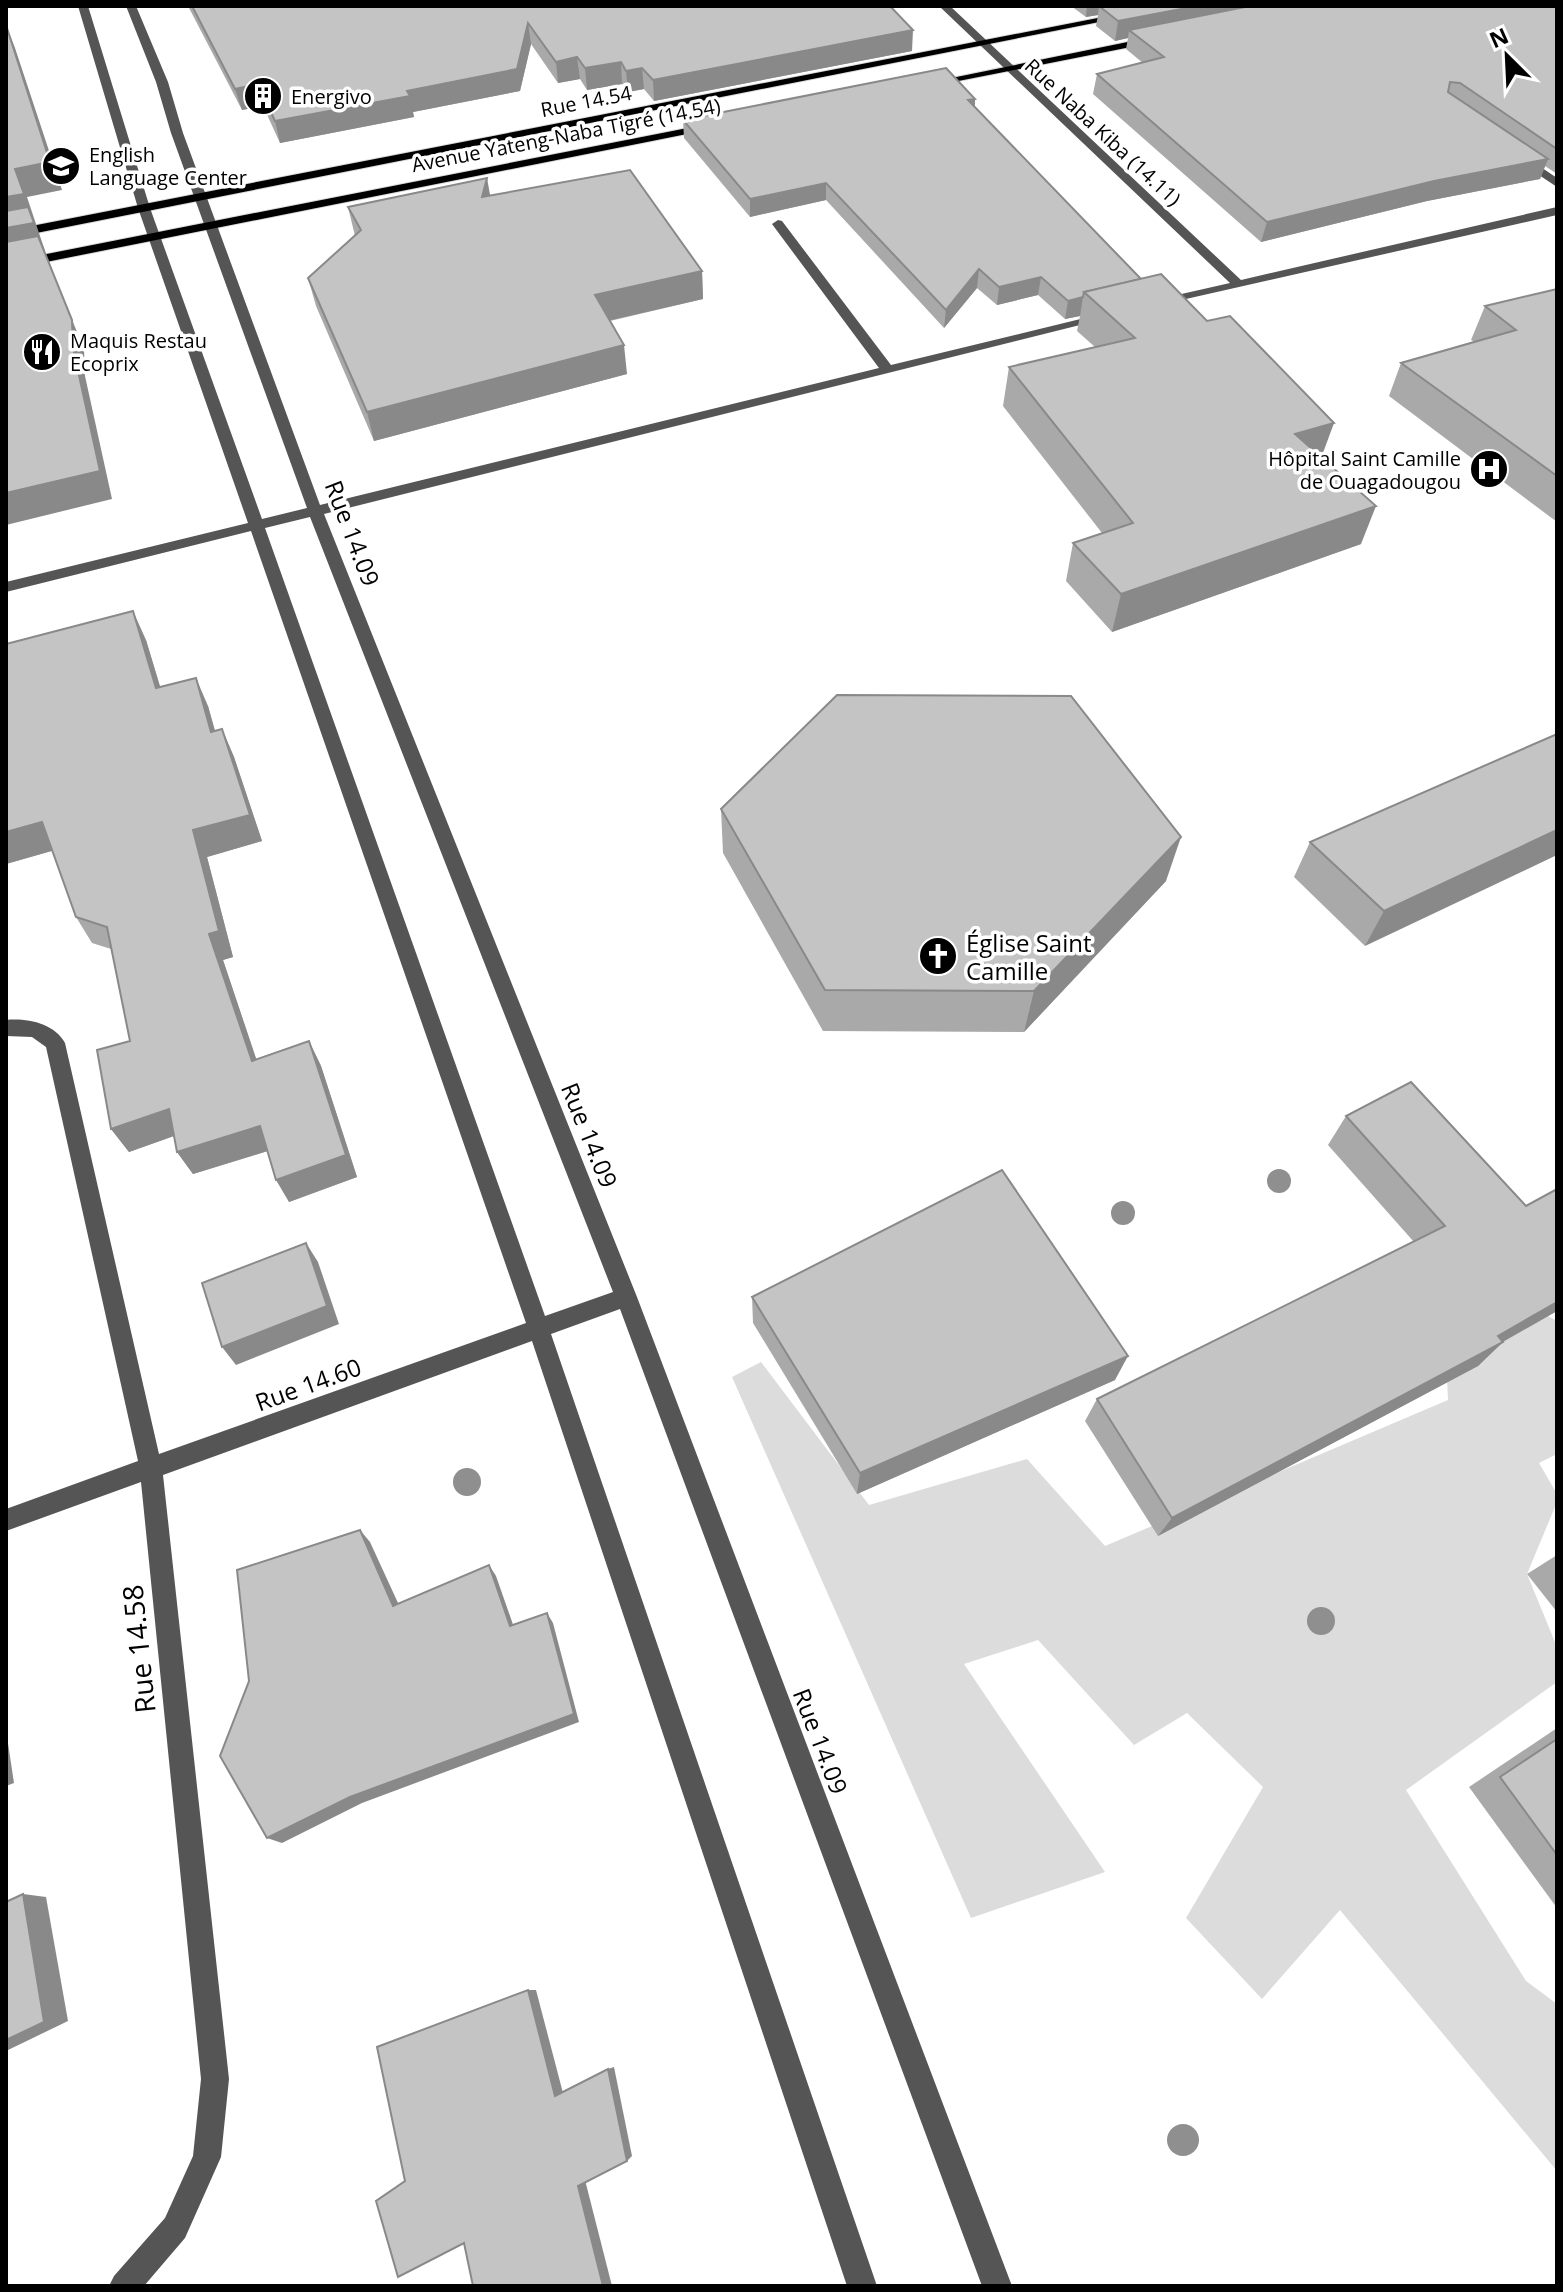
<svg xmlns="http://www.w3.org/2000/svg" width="1563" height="2292" font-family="'Open Sans',sans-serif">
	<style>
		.green { fill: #dcdcdc }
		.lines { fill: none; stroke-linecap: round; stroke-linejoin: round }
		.major-casing { stroke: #dbdbdb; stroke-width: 2 }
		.minor { fill: #555; fill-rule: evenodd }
		.major { fill: #000; fill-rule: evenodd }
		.tree { fill: #8f8f8f }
		.wall { fill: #a9a9a9 }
		.shaded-wall { fill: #898989 }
		.building { fill: #c4c4c4; stroke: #898989; stroke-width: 2 }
		.labels { text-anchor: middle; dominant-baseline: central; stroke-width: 7; stroke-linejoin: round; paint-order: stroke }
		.far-poi-label { font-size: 20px; fill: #000; stroke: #fff; text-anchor: start }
		.far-street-label { font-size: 20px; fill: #000; stroke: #fff }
		.street-label { font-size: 24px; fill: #000; stroke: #fff }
		.poi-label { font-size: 24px; fill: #000; stroke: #fff; text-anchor: start }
		.near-street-label { font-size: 28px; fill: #000; stroke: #fff }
	</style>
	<rect width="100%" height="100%" fill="#fff"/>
	<path class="green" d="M1470 1272 1557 1321V1454L1539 1463 1557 1494V1502L1527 1574 1557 1647V1682L1406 1790 1526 1981 1557 2004V2171L1340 1910 1262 1999 1186 1918 1263 1787 1187 1713 1134 1745 1038 1640 964 1664 1105 1872 971 1918 732 1377 761 1362 869 1505 1027 1459 1105 1546 1448 1400 1443 1288Z"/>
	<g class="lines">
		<defs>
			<g id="major">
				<path d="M1159 6H1180L6 239V231Z"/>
				<path d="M1152 37 1157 40 1156 42 928 87 922 84Z"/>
				<path d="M708 124 714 127 712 129 6 270V262Z"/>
			</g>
		</defs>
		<use href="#major" class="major-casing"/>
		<g class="minor">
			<path d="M78 6H88L150 208 262 519 307 508 171 133 156 82 126 6H136L168 82 183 133 320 505 879 368 772 224 778 220 782 221 891 365 1105 313 1112 317 324 514 637 1297 1012 2286H982L620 1309 551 1334 877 2286H847L532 1341 163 1475 229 2079 221 2157 185 2238 144 2286H109L114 2276 165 2218 193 2156 201 2079 141 1482 6 1531V1509L138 1461 46 1047 32 1037 6 1036V1020C27 1018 54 1023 65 1043L159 1454 526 1323 251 531 6 592V582L248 523 138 208ZM310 517 613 1292 545 1316 265 528Z"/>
			<path d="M939 6H950L1241 280 1557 207V215L1155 306V300L1230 283Z"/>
			<path d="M1515 155H1523L1557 178V187L1515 159Z"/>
		</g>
		<use href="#major" class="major"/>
	</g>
	<g class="tree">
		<circle cx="1279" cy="1181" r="12"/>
		<circle cx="1123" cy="1213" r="12"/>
		<circle cx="467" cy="1482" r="14"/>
		<circle cx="1321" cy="1621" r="14"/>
		<circle cx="1183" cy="2140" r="16"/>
	</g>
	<g class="wall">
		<path d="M188 6H890L912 51 654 101 644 89 628 92 622 84 587 90 580 79 558 83 531 44 520 91 413 112 414 117 280 143 263 106 242 110Z"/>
		<path d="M1071 6H1557V174L1545 166 1540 179 1427 201 1261 242 1093 94 1097 74 1143 63 1126 49 1128 38 1115 41 1096 26 1098 15 1086 17Z"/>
		<path d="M975 99V107L1141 279 1322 458 1361 544 1112 632 1066 581 1073 543 1102 533 1003 406 1009 367 1095 347 1077 331 1080 316 1065 319 1038 295 997 305 977 288 944 328 826 200 750 217 684 138 683 120Z"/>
		<path d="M490 196 702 271 703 299 610 321 627 374 374 441 316 306 308 278 355 236 348 207Z"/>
		<path d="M1557 289V522L1389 396 1401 363 1475 342 1471 340 1485 306Z"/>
		<path d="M146 640 160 687 208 706 215 731 222 729 234 757 262 841 207 857 233 957 223 960 256 1059 309 1041 321 1066 357 1177 289 1202 268 1151 193 1174 177 1152 174 1136 129 1152 111 1129 130 1041 111 949 92 943 76 917 52 851 6 864V644Z"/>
		<path d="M1557 734 1365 946 1294 877 1310 842Z"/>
		<path d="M721 809 1166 881 1024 1032 823 1031 723 853Z"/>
		<path d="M1346 1116 1526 1206 1557 1189V1311L1503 1342 1478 1366 1158 1536 1085 1421 1097 1399 1414 1242 1328 1145Z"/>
		<path d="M752 1297 1115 1380 857 1494 753 1323Z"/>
		<path d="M1557 1555V1612L1527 1574Z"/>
		<path d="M1557 1728V1908L1469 1787Z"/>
	</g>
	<g class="shaded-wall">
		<path d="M1087 6H1143H1099L1098 15 1086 17Z"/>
		<path d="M1197 6H1290L1129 30 1128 38 1115 41 1118 21Z"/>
		<path d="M528 23 531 44 520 91 413 112 414 117 280 143 275 121Z"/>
		<path d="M6 25 15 48 62 190 27 197 45 251H44L84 349 85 376 112 499 6 525V197L15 169Z"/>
		<path d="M913 30 912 51 654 101 653 80Z"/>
		<path d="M577 57 580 79 558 83 556 62Z"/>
		<path d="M621 62 622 84 587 90 585 68Z"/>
		<path d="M642 68 644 89 628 92 626 71Z"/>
		<path d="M258 84 263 106 242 110 235 89Z"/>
		<path d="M975 99 974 117 968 100Z"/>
		<path d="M1548 159 1540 179 1427 201 1261 242 1267 222 1434 181Z"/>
		<path d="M487 178 492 206 482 197Z"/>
		<path d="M826 183V200L750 217V199Z"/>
		<path d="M979 269 977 288 944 328 946 310Z"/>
		<path d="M702 271 703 299 598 323 595 295Z"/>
		<path d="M1041 277 1038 295 997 305 999 287Z"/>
		<path d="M1083 297 1080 316 1065 319 1068 301Z"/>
		<path d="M624 345 627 374 374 441 367 412Z"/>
		<path d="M1334 423 1320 461 1295 434Z"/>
		<path d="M1376 506 1361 544 1112 632 1121 594Z"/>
		<path d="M133 611 146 640 169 716 156 688Z"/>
		<path d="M196 678 208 706 223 760 211 732Z"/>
		<path d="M222 729 234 757 262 841 207 857 233 957 223 960 265 1085 252 1061 209 934 193 830Z"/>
		<path d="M42 822 58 849 6 864V832Z"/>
		<path d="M1557 830V855L1365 946 1384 911Z"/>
		<path d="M1181 837 1166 881 1024 1032 1034 991Z"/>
		<path d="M309 1041 321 1066 357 1177 289 1202 276 1180Z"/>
		<path d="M169 1109 185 1132 129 1152 111 1129Z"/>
		<path d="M260 1126 274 1149 193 1174 177 1152Z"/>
		<path d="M306 1243 318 1262 339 1324 236 1365 222 1347Z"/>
		<path d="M1557 1302V1311L1495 1346 1503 1342 1478 1366 1158 1536 1172 1518Z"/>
		<path d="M1128 1356 1115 1380 857 1494 860 1473Z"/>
		<path d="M360 1530 370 1542 404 1616 393 1606Z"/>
		<path d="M489 1565 496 1576 517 1636 510 1626Z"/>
		<path d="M547 1613 553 1623 579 1722 362 1803 282 1843 267 1838Z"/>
		<path d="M6 1730 14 1783 6 1786Z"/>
		<path d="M23 1894 46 1897 68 2021 6 2051V2040Z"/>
		<path d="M528 1990H536L563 2093 555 2096Z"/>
		<path d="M614 2067 632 2156 627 2161 608 2069Z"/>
		<path d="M585 2180 612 2286H603L578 2186Z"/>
	</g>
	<g class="building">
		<path d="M192 6H890L913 30 653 80 642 68 626 71 621 62 585 68 577 57 556 62 528 23 517 69 407 91 410 96 275 121 258 84 235 89Z"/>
		<path d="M1099 6H1197L1118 21Z"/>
		<path d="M1250 6H1557V149L1460 83 1450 82 1448 92 1548 159 1434 181 1267 222 1097 74 1164 57 1129 30Z"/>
		<path d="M6 25 50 162 15 169 24 194 6 197Z"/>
		<path d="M946 68 975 99 968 100 1141 279 1084 292 1083 297 1068 301 1041 277 999 287 979 269 946 310 826 183 750 199 683 120Z"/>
		<path d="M630 170 702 271 595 295 624 345 367 412 308 278 361 230 348 207 487 178 482 197Z"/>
		<path d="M28 207 34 223 6 228V211Z"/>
		<path d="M38 236 72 320 73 348 100 471 6 493V242Z"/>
		<path d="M1161 274 1207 321 1230 316 1334 423 1295 434 1376 506 1121 594 1073 543 1133 523 1009 367 1135 338 1084 292Z"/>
		<path d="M1557 289V476L1401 363 1516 330 1485 306Z"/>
		<path d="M133 611 156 688 196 678 211 732 222 729 250 815 193 830 219 931 209 934 252 1061 309 1041 346 1155 276 1180 260 1126 177 1152 169 1109 111 1129 97 1050 130 1041 107 927 76 917 42 822 6 832V644Z"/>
		<path d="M837 695 1071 696 1181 837 1034 991 825 990 721 809Z"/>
		<path d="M1557 734V830L1384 911 1310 842Z"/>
		<path d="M1411 1082 1526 1206 1557 1189V1302L1498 1336 1503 1342 1172 1518 1097 1399 1445 1226 1346 1116Z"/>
		<path d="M1002 1170 1128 1356 860 1473 752 1297Z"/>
		<path d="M306 1243 327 1306 222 1347 202 1283Z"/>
		<path d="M360 1530 393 1606 489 1565 510 1626 547 1613 574 1714 350 1797 267 1838 220 1756 249 1681 237 1570Z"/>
		<path d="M1557 1739V1855L1500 1777Z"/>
		<path d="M23 1894 44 2022 6 2040V1902Z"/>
		<path d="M528 1990 555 2096 608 2069 627 2161 578 2186 603 2286H473L464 2243 398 2277 376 2201 405 2181 377 2047Z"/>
	</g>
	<defs>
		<symbol id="building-disc" viewBox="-11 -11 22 22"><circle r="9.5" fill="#000" stroke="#fff"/><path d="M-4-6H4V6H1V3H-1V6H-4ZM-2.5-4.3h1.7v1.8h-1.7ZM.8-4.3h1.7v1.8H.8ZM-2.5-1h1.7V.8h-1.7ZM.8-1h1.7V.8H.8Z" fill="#fff"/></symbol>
		<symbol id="university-disc" viewBox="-11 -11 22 22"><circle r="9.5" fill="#000" stroke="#fff"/><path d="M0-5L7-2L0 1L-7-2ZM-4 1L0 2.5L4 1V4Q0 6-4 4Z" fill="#fff"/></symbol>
		<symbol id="restaurant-disc" viewBox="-11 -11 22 22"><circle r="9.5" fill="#000" stroke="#fff"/><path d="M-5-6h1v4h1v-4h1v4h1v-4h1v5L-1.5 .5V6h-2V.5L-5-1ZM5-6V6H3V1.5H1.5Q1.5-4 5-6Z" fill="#fff"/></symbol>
		<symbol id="hospital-disc" viewBox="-11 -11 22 22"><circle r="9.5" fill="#000" stroke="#fff"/><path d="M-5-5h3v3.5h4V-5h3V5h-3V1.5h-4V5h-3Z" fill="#fff"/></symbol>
		<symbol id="church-disc" viewBox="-11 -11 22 22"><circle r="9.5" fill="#000" stroke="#fff"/><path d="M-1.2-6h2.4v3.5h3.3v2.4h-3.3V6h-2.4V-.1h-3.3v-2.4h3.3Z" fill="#fff"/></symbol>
	</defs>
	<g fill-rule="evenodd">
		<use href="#building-disc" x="241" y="74" width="44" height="44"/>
		<use href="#university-disc" x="39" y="144" width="44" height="44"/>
		<use href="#restaurant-disc" x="20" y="330" width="44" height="44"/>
		<use href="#hospital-disc" x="1467" y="447" width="44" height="44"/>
		<use href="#church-disc" x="916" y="934" width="44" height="44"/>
	</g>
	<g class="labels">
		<g class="far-poi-label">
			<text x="291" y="96">Energivo</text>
			<text x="89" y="154">English<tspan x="89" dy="23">Language Center</tspan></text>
			<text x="70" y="340">Maquis Restau<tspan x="70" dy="23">Ecoprix</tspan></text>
			<text x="1461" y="458" text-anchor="end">Hôpital Saint Camille<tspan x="1461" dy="23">de Ouagadougou</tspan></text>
		</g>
		<g class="far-street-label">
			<text transform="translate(586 101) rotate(-11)">Rue 14.54</text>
			<text transform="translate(1103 132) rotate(43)">Rue Naba Kiba (14.11)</text>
			<text transform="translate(566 135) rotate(-11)">Avenue Yateng-Naba Tigré (14.54)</text>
		</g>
		<g class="street-label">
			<text transform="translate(353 533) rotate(69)">Rue 14.09</text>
			<text transform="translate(590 1135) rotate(68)">Rue 14.09</text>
			<text transform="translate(308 1384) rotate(-20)">Rue 14.60</text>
			<text transform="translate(821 1741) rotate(69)">Rue 14.09</text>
		</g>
		<g class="poi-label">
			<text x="966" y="942">Église Saint<tspan x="966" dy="28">Camille</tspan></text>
		</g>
		<g class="near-street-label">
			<text transform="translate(138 1649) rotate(-96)">Rue 14.58</text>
		</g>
	</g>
	<rect width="1563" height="2292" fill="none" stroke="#000000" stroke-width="16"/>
	<g transform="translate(1507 56) rotate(336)" stroke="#ffffff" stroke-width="6" paint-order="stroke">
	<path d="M0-6L14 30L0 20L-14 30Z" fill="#000000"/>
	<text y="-12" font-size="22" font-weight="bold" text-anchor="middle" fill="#000000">N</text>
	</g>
</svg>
